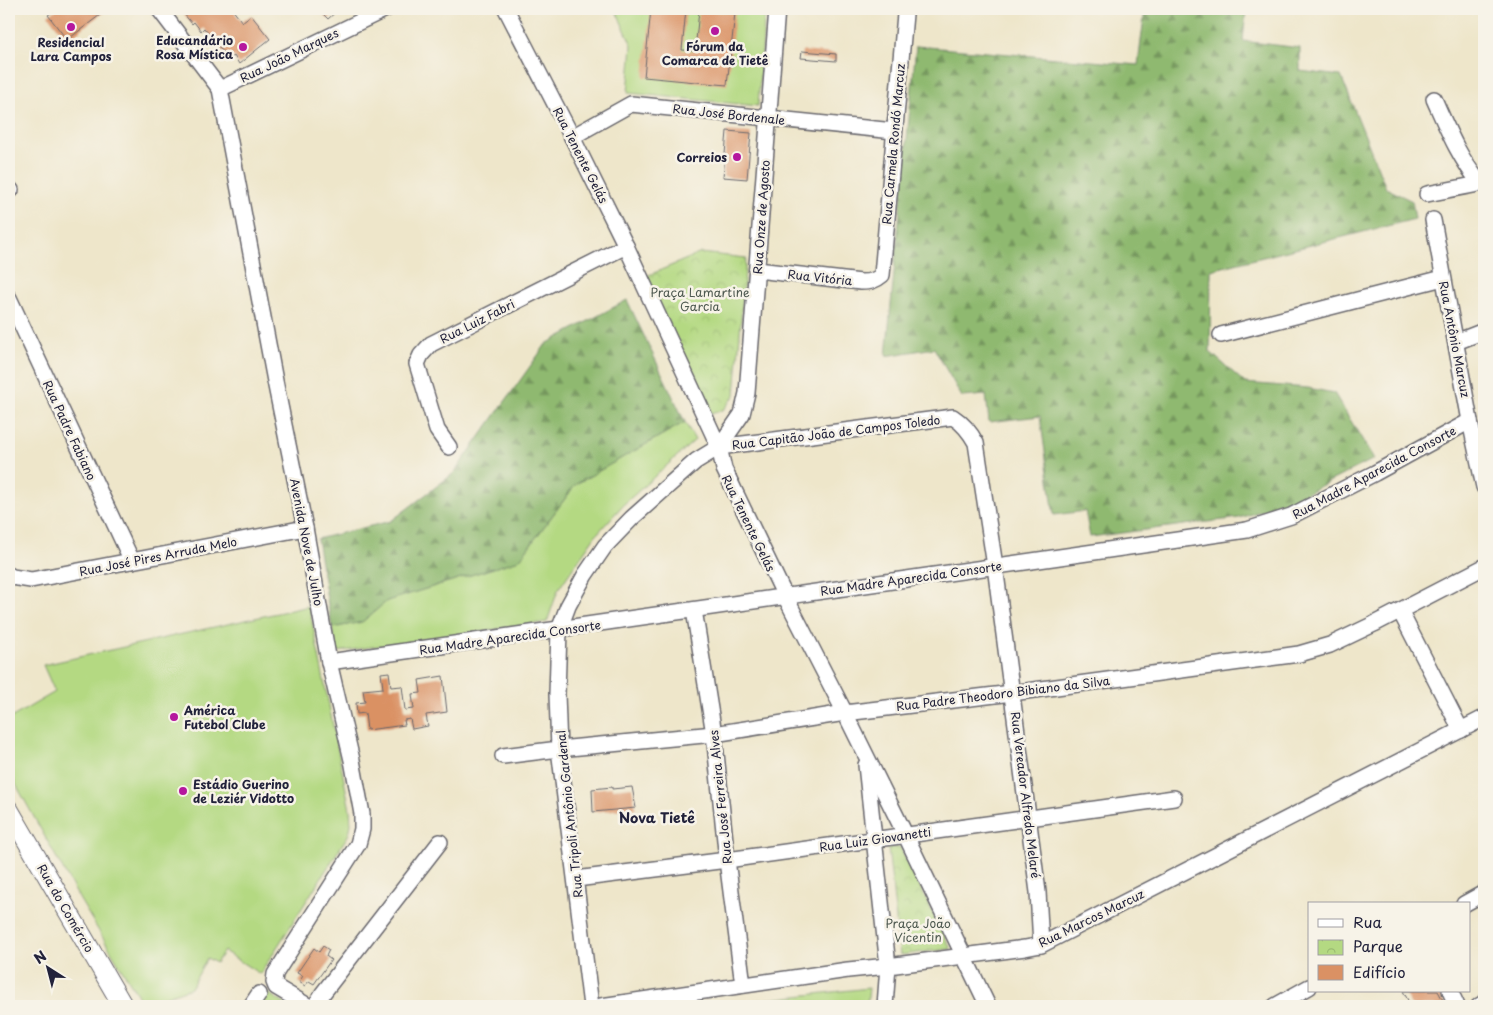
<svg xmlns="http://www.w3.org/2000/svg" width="1493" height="1015" font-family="'Playpen Sans',sans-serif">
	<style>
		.grass { fill: #b4d982; stroke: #6b7e5e }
		.forest { fill: url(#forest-firs); stroke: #586e56 }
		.park { fill: url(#park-crowns); stroke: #6b7e5e }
		.building { fill: #da9164 }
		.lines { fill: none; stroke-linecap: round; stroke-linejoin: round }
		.minor-casing { stroke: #69676d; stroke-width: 18 }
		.major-casing { stroke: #69676d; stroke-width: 21 }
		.minor { stroke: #fff; stroke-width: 15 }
		.major { stroke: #fff; stroke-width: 19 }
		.poi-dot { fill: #b5179e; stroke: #f7f3e8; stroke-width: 2 }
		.labels { text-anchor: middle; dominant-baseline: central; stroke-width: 5; stroke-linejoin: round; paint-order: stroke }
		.poi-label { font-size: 12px; font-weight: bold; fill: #22223b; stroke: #f7f3e8; text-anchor: end }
		.street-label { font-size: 12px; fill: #22223b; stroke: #f7f3e8 }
		.park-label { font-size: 12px; fill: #4e5950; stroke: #f7f3e8 }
		.neighbourhood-label { font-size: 14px; font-weight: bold; fill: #22223b; stroke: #f7f3e8 }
	</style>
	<defs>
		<pattern id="forest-firs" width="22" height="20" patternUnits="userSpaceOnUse" patternTransform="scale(1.25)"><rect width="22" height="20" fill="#8fb970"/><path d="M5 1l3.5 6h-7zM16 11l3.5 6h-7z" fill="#74965d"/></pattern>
		<pattern id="park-crowns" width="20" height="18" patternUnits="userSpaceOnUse" patternTransform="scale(1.25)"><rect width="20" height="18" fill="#b4d982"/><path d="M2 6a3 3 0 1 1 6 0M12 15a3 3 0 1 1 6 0" fill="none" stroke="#9aba71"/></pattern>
	</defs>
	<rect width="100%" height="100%" fill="#f7f3e8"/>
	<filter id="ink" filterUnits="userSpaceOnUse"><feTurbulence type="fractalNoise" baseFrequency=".02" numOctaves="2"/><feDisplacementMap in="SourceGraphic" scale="10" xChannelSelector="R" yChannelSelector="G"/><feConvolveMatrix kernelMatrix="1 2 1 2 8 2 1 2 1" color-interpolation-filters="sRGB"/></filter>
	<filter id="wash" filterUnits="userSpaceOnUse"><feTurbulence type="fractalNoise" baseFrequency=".0096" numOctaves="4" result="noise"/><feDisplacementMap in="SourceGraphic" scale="20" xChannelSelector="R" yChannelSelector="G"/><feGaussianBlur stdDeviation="1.12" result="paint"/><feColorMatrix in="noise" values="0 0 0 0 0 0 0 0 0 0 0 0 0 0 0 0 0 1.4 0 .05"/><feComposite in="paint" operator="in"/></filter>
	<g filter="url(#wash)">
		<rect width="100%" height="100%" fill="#eee6ca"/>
		<g class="grass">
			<path d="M615 9H765L758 106 628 93 632 45Z"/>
			<path d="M685 422 695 440 623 505 595 536 558 590 547 622 337 652 332 628 362 622 387 601 519 560 576 484Z"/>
			<path d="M309 606 350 810 351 824 349 834 260 974 224 951 216 963 207 958 191 988 143 1004 80 900 9 772V719L55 692 43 665Z"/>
			<path d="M869 988 867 1006H706Z"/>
		</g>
		<g class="forest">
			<path d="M1145 9H1246L1243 41 1300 48V71L1341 76 1386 188 1412 201 1415 219 1211 270 1210 352 1245 383 1308 388 1334 393 1374 459 1287 503 1239 518 1090 537 1085 511 1054 515 1040 416 989 422 986 395 962 397 934 348 886 356 916 46 1138 65Z"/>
			<path d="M627 300 685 422 576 484 519 560 387 601 362 622 332 628 317 539 391 521 454 473 546 344Z"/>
		</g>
		<g class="park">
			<path d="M701 253 746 258 735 395 724 409 709 415 642 278Z"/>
			<path d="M900 847 951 949 900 955 888 848Z"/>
			<path d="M266 992 288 1006H257Z"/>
		</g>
		<g id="blocks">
			<g class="building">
				<path d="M57 9H108L67 40 48 15Z"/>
				<path d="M180 9H232L242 22 251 15 270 39 239 64 234 56 229 60 204 28 201 31 194 22 192 24Z"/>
				<path d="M318 9H339L328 19Z"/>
				<path d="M651 9H686L682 50 695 51 699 10 735 13 727 85 644 77Z"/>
				<path d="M802 51 836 54V61L801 58Z"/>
				<path d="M727 131 751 133 747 179 723 177Z"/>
				<path d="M389 672 391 687 402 686 405 710 414 709 412 694 421 693 419 680 443 676 447 712 426 715 428 726 412 729 410 719 404 720 405 725 367 730 365 713 357 714 356 703 365 702 363 690 383 688 381 673Z"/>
				<path d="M612 787V789L632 787 636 808 593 812 592 789Z"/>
				<path d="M323 946 329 950 326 956 331 960 314 984 309 981 305 986 299 982 303 976 297 973 314 948 319 952Z"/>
				<path d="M1403 991H1438L1446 1006H1411Z"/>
			</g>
		</g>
	</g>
	<g filter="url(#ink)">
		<use href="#blocks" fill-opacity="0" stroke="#69676d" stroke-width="1"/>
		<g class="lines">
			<defs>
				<g id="minor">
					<path d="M159 9 220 89 275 381 305 528 329 662 352 760 362 814V829L358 844 275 974 274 982 276 987 308 1006"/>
					<path d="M506 9 572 137 626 246 719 447 724 469 785 596 845 713 905 834 988 1006"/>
					<path d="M220 89 386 9"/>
					<path d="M1434 99C1447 128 1459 158 1480 183"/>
					<path d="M572 137 631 104 894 131"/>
					<path d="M9 191 11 190"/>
					<path d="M1427 194 1484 183"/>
					<path d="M1433 220 1470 421 1484 487"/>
					<path d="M757 270 861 282C870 282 875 281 882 275L905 14 903 9"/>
					<path d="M9 298 132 561"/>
					<path d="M1221 335 1443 278"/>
					<path d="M1456 342 1484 331"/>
					<path d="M449 447 437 430 417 364 421 355 431 344 626 246"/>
					<path d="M719 447 742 414 747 393 777 9"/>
					<path d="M9 575 12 577 31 580 305 528"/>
					<path d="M694 610 714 734 727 860 743 985"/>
					<path d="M1400 611 1461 730"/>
					<path d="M329 662 1247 530 1291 516 1375 473 1470 421"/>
					<path d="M503 756 559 749 714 734 845 713 1012 693 1299 654 1330 645 1374 624 1484 567"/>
					<path d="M866 765 888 966 885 1006"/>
					<path d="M576 879 727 860 1174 798"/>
					<path d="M1464 904 1484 893"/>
					<path d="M1450 991 1457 1006"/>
					<path d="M251 1006 259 994"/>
					<path d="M315 1006 323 993 440 842"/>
					<path d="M591 1006 559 749 557 694 559 630 568 606 585 575 605 546 632 518 696 461 719 447 953 417C964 424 970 432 976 443L995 566 1038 892 1041 945"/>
					<path d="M601 1006 848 970 888 966 1025 948 1041 945 1484 718"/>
					<path d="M1275 1006 1309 987"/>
					<path d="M1479 1006 1484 1003"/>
				</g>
				<path id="major" d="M9 810 123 1006"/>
			</defs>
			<use href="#minor" class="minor-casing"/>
			<use href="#major" class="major-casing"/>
			<use href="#minor" class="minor"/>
			<use href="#major" class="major"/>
		</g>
	</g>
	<g class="poi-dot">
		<circle cx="71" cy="27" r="5"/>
		<circle cx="715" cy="31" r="5"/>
		<circle cx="243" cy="47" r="5"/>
		<circle cx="737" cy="157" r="5"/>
		<circle cx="174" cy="717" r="5"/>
		<circle cx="183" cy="791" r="5"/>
	</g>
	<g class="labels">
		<g class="poi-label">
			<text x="233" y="40">Educandário<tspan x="233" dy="14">Rosa Mística</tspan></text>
			<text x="71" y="42" text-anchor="middle">Residencial<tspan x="71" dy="14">Lara Campos</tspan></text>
			<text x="715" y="46" text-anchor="middle">Fórum da<tspan x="715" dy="14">Comarca de Tietê</tspan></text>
			<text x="727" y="157">Correios</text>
			<text x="184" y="710" text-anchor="start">América<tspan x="184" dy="14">Futebol Clube</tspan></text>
			<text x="193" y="784" text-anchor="start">Estádio Guerino<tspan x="193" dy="14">de Leziér Vidotto</tspan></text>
		</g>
		<g class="street-label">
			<text transform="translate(289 55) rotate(-26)">Rua João Marques</text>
			<text transform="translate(729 114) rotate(6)">Rua José Bordenale</text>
			<text transform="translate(893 144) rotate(-85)">Rua Carmela Rondó Marcuz</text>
			<text transform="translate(581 155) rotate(63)">Rua Tenente Gelás</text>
			<text transform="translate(761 217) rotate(-86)">Rua Onze de Agosto</text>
			<text transform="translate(820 277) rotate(6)">Rua Vitória</text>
			<text transform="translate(477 321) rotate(-27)">Rua Luiz Fabri</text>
			<text transform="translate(1455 339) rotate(79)">Rua Antônio Marcuz</text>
			<text transform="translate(70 430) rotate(65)">Rua Padre Fabiano</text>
			<text transform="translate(836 432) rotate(-7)">Rua Capitão João de Campos Toledo</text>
			<text transform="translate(1374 472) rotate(-28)">Rua Madre Aparecida Consorte</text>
			<text transform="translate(749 523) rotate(64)">Rua Tenente Gelás</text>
			<text transform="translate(307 542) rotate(79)">Avenida Nove de Julho</text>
			<text transform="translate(158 556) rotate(-11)">Rua José Pires Arruda Melo</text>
			<text transform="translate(911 578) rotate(-8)">Rua Madre Aparecida Consorte</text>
			<text transform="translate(510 637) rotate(-8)">Rua Madre Aparecida Consorte</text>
			<text transform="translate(1003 693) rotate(-7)">Rua Padre Theodoro Bibiano da Silva</text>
			<text transform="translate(1026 795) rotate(83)">Rua Vereador Alfredo Melaré</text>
			<text transform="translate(720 797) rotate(-96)">Rua José Ferreira Alves</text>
			<text transform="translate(569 814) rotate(-96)">Rua Tripoli Antônio Gardenal</text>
			<text transform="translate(875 839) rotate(-8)">Rua Luiz Giovanetti</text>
			<text transform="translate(66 908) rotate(60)">Rua do Comércio</text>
			<text transform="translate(1091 918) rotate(-26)">Rua Marcos Marcuz</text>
		</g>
		<g class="park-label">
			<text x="700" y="292">Praça Lamartine<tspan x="700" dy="14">Garcia</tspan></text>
			<text x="918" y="923">Praça João<tspan x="918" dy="14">Vicentin</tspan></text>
		</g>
		<g class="neighbourhood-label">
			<text x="657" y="817">Nova Tietê</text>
		</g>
	</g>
	<rect width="1493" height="1015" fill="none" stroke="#f7f3e8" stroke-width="30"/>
	<rect x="1308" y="902" width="162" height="90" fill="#f7f3e8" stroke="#a29fa3"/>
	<rect x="1318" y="919" width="25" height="8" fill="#ffffff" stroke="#a29fa3"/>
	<text x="1353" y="928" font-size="15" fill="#22223b">Rua</text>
	<rect x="1318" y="940" width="25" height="15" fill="url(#park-crowns)" stroke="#a29fa3"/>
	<text x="1353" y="952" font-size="15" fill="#22223b">Parque</text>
	<rect x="1318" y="965" width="25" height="15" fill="#da9164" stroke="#a29fa3"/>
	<text x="1353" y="978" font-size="15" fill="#22223b">Edifício</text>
	<g transform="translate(48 968) rotate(324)" stroke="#f7f3e8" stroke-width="4" paint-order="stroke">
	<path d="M0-4L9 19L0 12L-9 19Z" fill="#22223b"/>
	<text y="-8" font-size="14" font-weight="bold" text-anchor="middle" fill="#22223b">N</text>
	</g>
</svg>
